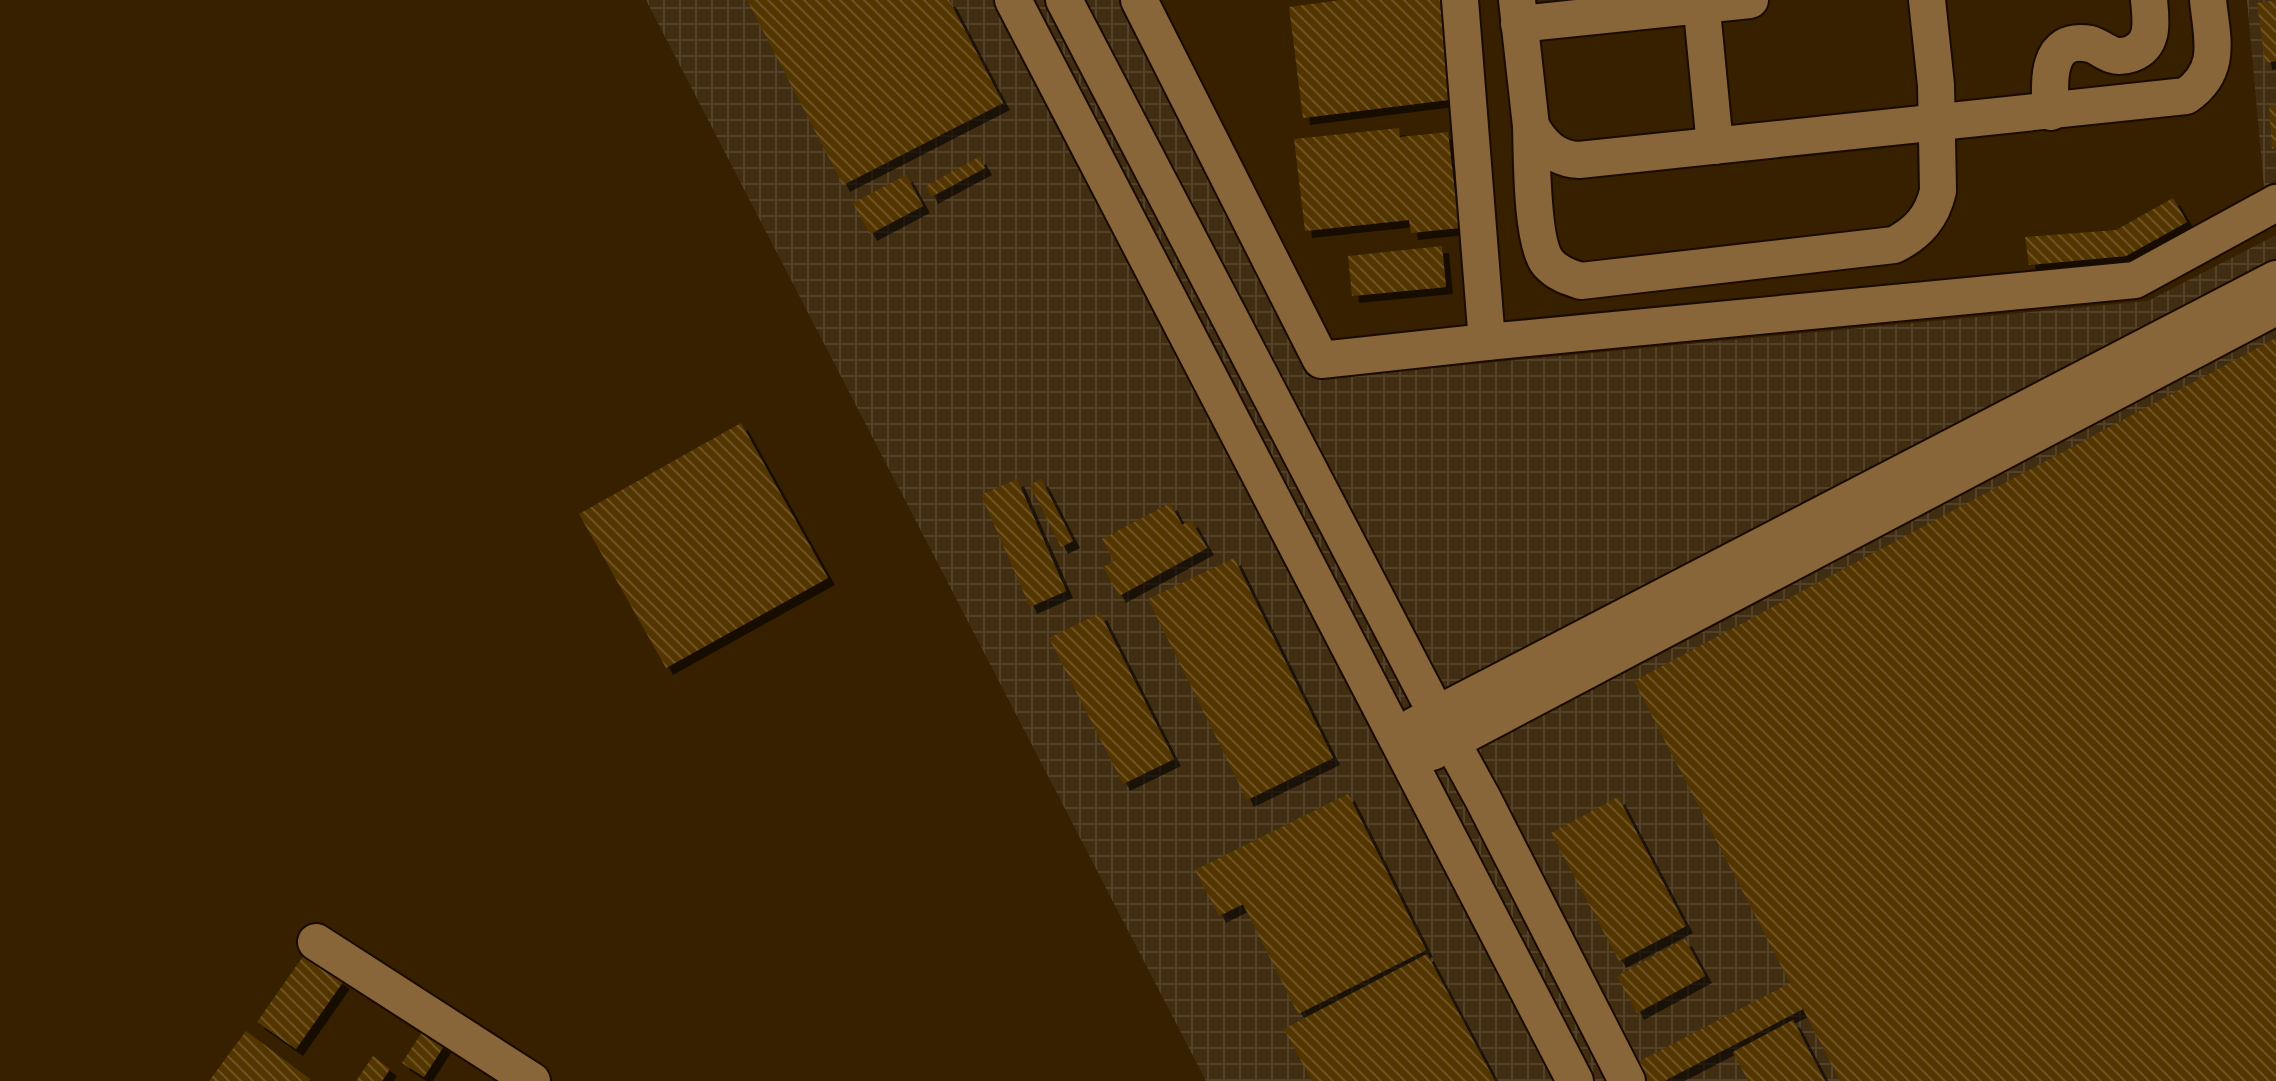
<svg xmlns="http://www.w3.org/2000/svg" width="2276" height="1081" font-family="Arial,sans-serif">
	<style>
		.industrial { fill: url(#industrial-grid) }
		.building { fill: url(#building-back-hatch); filter: url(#shadow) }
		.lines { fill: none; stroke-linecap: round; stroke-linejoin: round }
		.minor-casing { stroke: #1a0b00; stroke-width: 40 }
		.minor { stroke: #88663a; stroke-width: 36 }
	</style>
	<defs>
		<pattern id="industrial-grid" width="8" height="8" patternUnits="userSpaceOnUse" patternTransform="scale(2)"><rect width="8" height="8" fill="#412d11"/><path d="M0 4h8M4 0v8" fill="none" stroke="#544228"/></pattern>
		<pattern id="building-back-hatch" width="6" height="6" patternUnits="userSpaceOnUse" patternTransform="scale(2)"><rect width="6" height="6" fill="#533502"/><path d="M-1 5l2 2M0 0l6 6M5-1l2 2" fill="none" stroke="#6d5327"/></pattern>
		<filter id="shadow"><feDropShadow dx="7" dy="7" stdDeviation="0" flood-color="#0009"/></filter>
	</defs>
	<rect width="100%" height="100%" fill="#372000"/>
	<g class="industrial">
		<path d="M646 0H1122L1316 379 2148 301 2276 235V1081H1206Z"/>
		<path d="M2247 0H2276V180L2264 187Z"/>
	</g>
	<g class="building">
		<path d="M747 0H949L1003 103 843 185Z"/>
		<path d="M1341 0H1451L1464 98 1303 118 1289 7Z"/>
		<path d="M2276 0V61L2265 63 2257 3Z"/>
		<path d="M2269 105H2276V148L2272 149Z"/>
		<path d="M1399 128 1400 137 1448 132 1459 228 1411 233 1409 220 1305 231 1294 139Z"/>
		<path d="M979 157 985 168 931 197 926 186Z"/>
		<path d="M906 175 923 206 870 234 853 203Z"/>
		<path d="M2173 198 2187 222 2126 256 2029 265 2025 237 2116 230Z"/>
		<path d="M1442 246 1446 287 1352 296 1348 256Z"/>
		<path d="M2276 338V1081H1840L1803 1009 1664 1081H1601L1790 983 1634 681Z"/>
		<path d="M741 423 828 578 666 668 579 514Z"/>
		<path d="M1017 479 1066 591 1030 607 981 495Z"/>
		<path d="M1041 479 1073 541 1061 547 1030 485Z"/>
		<path d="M1170 503 1182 525 1191 520 1207 548 1119 596 1103 567 1114 561 1102 539Z"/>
		<path d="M1234 558 1333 758 1247 800 1148 599Z"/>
		<path d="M1100 613 1174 759 1123 784 1049 638Z"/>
		<path d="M1348 794 1426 950 1298 1014 1243 904 1219 916 1195 870Z"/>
		<path d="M1618 797 1686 926 1619 961 1551 833Z"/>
		<path d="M1685 939 1705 976 1637 1013 1617 976Z"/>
		<path d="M1427 954 1495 1081H1312L1284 1029Z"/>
		<path d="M304 955 343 982 296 1049 257 1022Z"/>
		<path d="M1793 1020 1825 1081H1748L1733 1052Z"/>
		<path d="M246 1031 310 1079 309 1081H209Z"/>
		<path d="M422 1032 444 1046 424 1077 402 1063Z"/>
		<path d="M373 1056 390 1069 382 1081H356Z"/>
	</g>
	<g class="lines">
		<defs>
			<g id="minor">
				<path d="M1013 0 1575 1081"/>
				<path d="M1064 0 1437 715 1483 799 1627 1081"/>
				<path d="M1139 0 1321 360 1487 342 2135 280 2276 203"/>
				<path d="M1460 0 1487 342"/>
				<path d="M1517 0 1531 126C1542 146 1556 159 1579 160L2186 96C2223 70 2212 39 2208 0"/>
				<path d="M1701 0 1715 146"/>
				<path d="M1519 24 1750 0"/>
				<path d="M2051 112C2049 84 2045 35 2090 44 2098 46 2104 52 2113 55 2119 57 2125 56 2131 54 2155 45 2151 21 2149 0"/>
				<path d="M1531 126C1532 155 1531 242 1548 263 1557 273 1568 277 1581 281L1894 245C1918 233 1932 217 1938 191L1936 85 1927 0"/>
				<path d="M1414 726 2276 279"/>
				<path d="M1432 752 2276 307"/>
				<path d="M316 942 532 1081"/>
			</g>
		</defs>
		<use href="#minor" class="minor-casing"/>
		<use href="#minor" class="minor"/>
	</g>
</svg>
